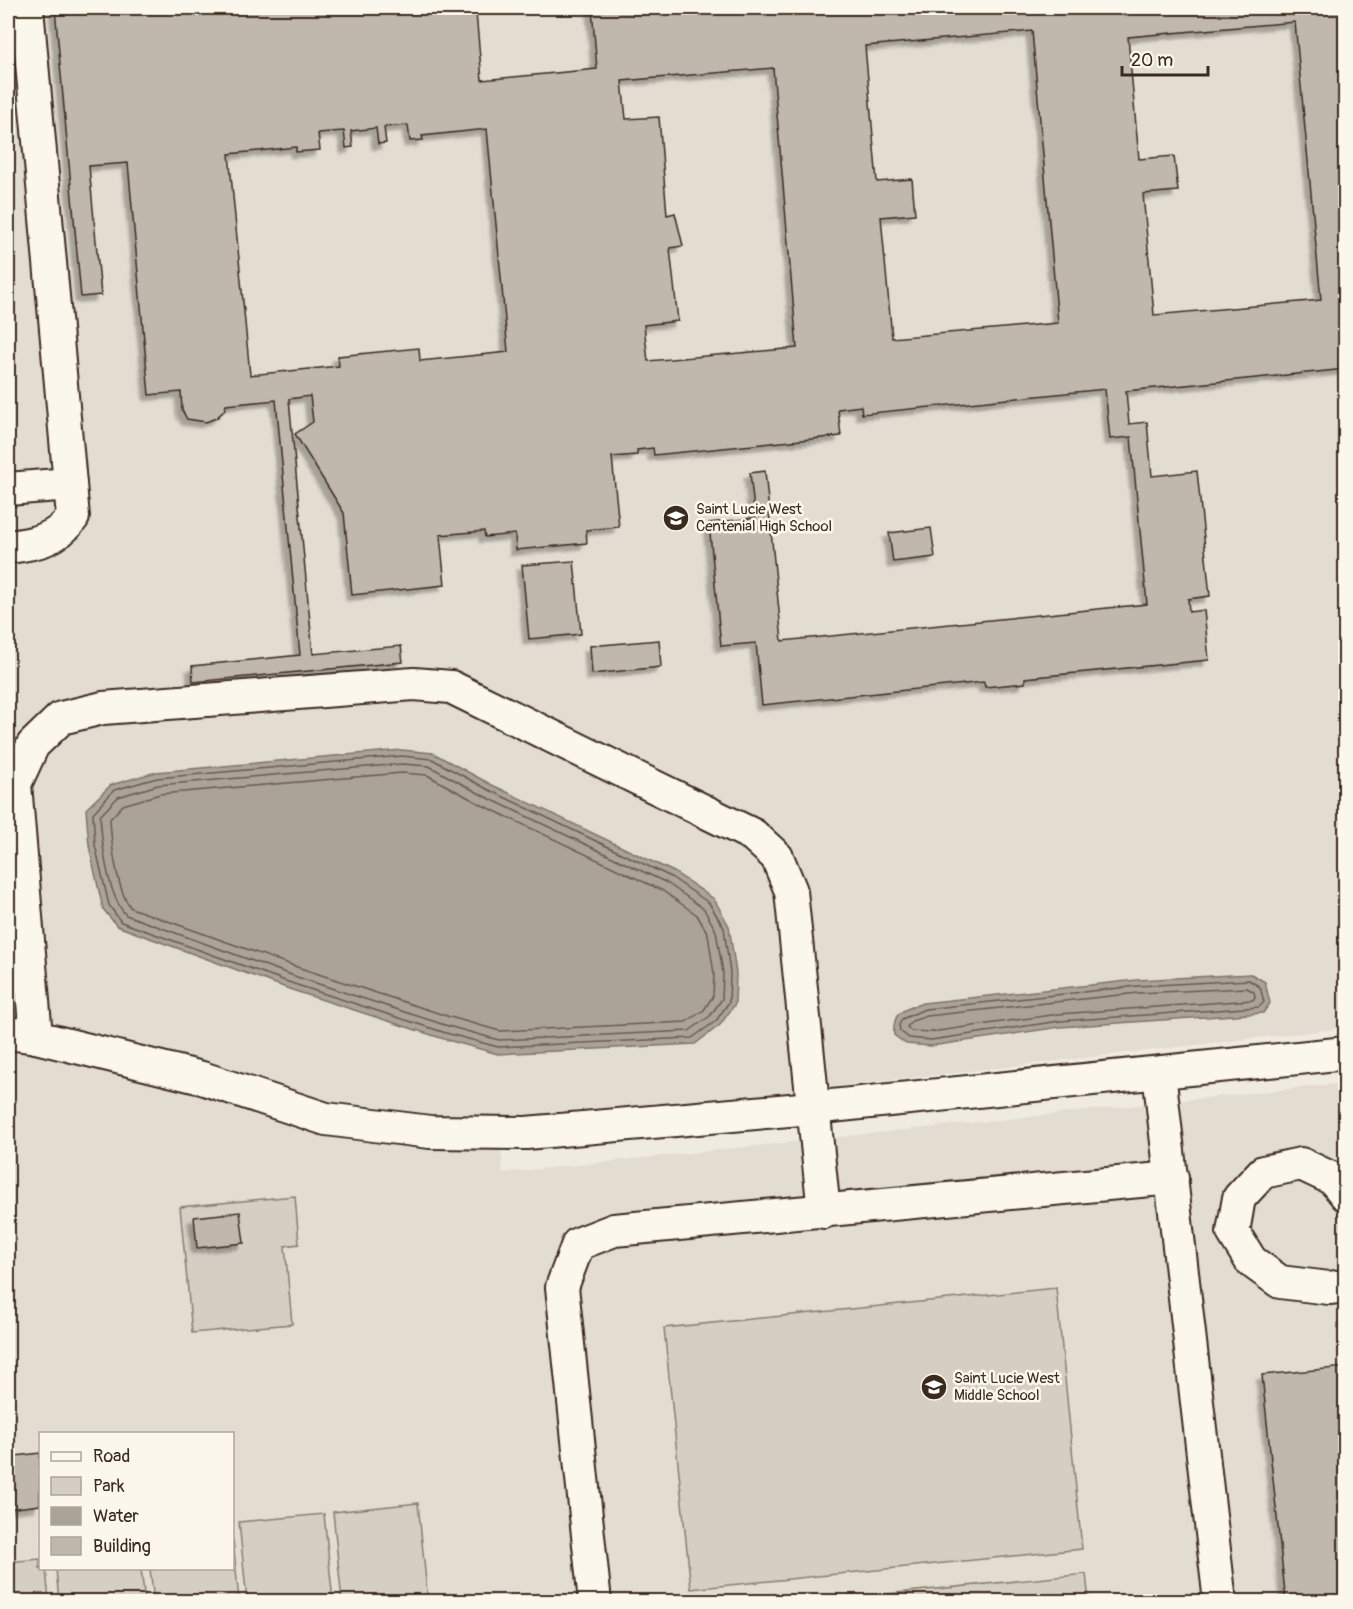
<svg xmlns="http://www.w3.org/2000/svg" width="1353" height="1609" font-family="Pangolin,sans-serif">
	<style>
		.built { fill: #e2dcd1; fill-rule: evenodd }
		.green { fill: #d5cec3; stroke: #887c70; stroke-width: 1.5 }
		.water { fill: #aca397; stroke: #7f7367; stroke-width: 1.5 }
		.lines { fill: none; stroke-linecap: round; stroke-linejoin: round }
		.shore { stroke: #685a4e; stroke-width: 1.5 }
		.building { fill: #c0b8ad; stroke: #3b2a1e; stroke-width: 1.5; fill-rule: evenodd; filter: url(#shadow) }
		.minor-casing { stroke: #3b2a1e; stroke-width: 36 }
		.minor { stroke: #fbf7ec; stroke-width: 32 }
		.labels { text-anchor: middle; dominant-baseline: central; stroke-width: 5; stroke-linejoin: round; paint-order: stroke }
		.poi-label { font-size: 15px; fill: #3b2a1e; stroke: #fbf7ec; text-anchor: start }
	</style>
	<defs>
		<filter id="shadow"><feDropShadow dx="-5.5" dy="5.5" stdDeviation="1.5" flood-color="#0004"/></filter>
	</defs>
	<rect width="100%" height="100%" fill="#f0ebe0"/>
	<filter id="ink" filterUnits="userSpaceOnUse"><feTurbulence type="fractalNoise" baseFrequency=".0167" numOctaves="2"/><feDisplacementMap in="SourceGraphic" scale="12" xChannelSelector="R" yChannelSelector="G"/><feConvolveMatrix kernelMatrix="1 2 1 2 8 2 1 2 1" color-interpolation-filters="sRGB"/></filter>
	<g filter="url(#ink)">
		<path class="built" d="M8 8H1345V1028L499 1125 503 1173 1345 1083V1601L8 1602ZM40 1434H232V1568H40Z"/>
		<g class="green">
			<path d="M295 1196 299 1244 285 1246 292 1324 192 1333 180 1207Z"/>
			<path d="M1056 1288 1082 1549 691 1589 664 1328Z"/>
			<path d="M418 1503 428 1601H342L333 1512Z"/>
			<path d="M324 1514 333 1601H247L239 1522Z"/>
			<path d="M233 1539 239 1601H154L150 1569 232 1568Z"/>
			<path d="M40 1559V1568L46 1569 49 1601H8V1562Z"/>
			<path d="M56 1569H141L145 1601H59Z"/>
			<path d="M1086 1574 1089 1601H817Z"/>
		</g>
		<g class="water">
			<path d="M402 750 433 753 490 784 674 872 714 899 729 926 736 973 735 1004 720 1025 695 1044 498 1054 444 1039 292 990 117 926 103 909 89 846 86 809 111 785 156 772Z"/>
			<path d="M1251 974 1265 982 1270 1003 1263 1013 1060 1027 931 1046 906 1044 894 1035C892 1011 903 1010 923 1003L1137 980Z"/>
		</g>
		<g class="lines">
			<g class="shore">
				<path d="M402 756 432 759 487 789 671 877 709 903 724 928 730 973 729 1002 716 1021 692 1038 498 1047 446 1033 294 984 121 922 109 905 95 845 93 813 114 790 157 778Z"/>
				<path d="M402 764 429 766 484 796 667 883 704 909 716 931 723 973 722 999 710 1016 689 1031 499 1040 448 1026 297 977 126 915C107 895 102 843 100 816L118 797 158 785Z"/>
				<path d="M402 773 427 775 480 804 663 891 697 915 708 934 714 974 713 996 704 1010 686 1022 500 1031 450 1017 300 968 131 908C117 892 111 841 110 819L123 805 160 794Z"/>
				<path d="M1249 980 1260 987 1264 1002 1259 1007 1060 1021 931 1040 909 1038 900 1031 899 1025 902 1019 925 1009 1138 986Z"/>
				<path d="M1247 988 1254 992 1255 997 1253 1000 1059 1014 931 1032 911 1031 907 1027 912 1021 927 1016 1138 993Z"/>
			</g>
		</g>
		<g class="building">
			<path d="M55 8H462V14L476 13 482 80 597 69 592 8H1346V369L1126 391 1129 424 1147 422 1152 476 1197 471 1210 596 1188 599 1189 612 1204 610 1209 660 1025 678V683L985 687 984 682 762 705 756 643 721 646 709 523 755 518 750 473 765 471 782 641 1147 604 1131 437 1110 439 1105 389 862 414 861 406 838 409 841 436 654 455 653 448 637 450V455L612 457 619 527 586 530 587 543 516 550 515 534 485 537 484 531 440 535 445 585 352 595 344 513 295 434 313 422 310 396 289 399 313 654 401 646 403 662 193 682 192 666 300 655 276 400 226 405 224 411 216 418 206 422 187 419 182 410 181 392 149 395 128 163 89 166 101 295 81 297ZM1295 22 1321 300 1154 315 1143 194 1178 191 1174 156 1139 159 1128 37ZM1032 31 1058 323 892 338 881 217 915 214 912 179 877 182 865 46ZM773 68 797 348 648 361 644 325 678 321 670 248 683 246 675 213 667 215 659 117 626 119 622 81ZM408 125 410 141 423 140 422 136 487 129 508 352 420 361 419 348 338 356 339 366 250 375 229 154 296 147V152L320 150 318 133 344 131 346 148 353 147 351 131 376 128 378 144 386 143 384 127Z"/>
			<path d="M931 528 935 557 893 562 889 533Z"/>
			<path d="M574 561 581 634 529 639 522 565Z"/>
			<path d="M659 640 661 667 592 674 590 646Z"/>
			<path d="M240 1212 244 1243 197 1248 194 1217Z"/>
			<path d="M1346 1367V1602H1286L1262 1375Z"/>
			<path d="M40 1453V1505L8 1509V1457Z"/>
		</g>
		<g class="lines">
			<defs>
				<g id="minor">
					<path d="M8 489 70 484"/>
					<path d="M8 547C34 544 57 540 73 517L27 8"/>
					<path d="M8 1033 36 1037 202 1078 326 1119 430 1132 526 1133 812 1108 1346 1053"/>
					<path d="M36 1037 15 784 33 745 61 718 103 708 414 684 451 687 753 835 777 857 791 891 824 1212"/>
					<path d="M1159 1073 1220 1602"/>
					<path d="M1346 1195 1333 1179 1301 1164 1263 1172 1239 1198 1233 1232 1251 1261 1280 1282 1329 1288 1346 1286"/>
					<path d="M595 1602 562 1287 578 1244 614 1230 1172 1178"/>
				</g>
			</defs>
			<use href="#minor" class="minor-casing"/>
			<use href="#minor" class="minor"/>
		</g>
	</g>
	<defs>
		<symbol id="school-disc" viewBox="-11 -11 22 22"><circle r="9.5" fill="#3b2a1e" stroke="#fbf7ec"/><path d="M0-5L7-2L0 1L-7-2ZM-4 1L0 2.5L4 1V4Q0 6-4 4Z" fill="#fff"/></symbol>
	</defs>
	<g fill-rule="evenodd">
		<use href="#school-disc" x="661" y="503" width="30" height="30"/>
		<use href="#school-disc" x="919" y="1372" width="30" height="30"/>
	</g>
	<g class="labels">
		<g class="poi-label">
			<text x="696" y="509">Saint Lucie West<tspan x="696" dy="17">Centenial High School</tspan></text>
			<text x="954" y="1378">Saint Lucie West<tspan x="954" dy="17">Middle School</tspan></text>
		</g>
	</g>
	<rect width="1353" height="1609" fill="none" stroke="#fbf7ec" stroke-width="30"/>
	<rect x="15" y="15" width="1323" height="1579" fill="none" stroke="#3b2a1e" stroke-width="2" filter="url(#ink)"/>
	<rect x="39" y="1432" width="195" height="138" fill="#fbf7ec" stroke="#aea59a" stroke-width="1.5"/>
	<rect x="51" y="1452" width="30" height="9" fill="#fbf7ec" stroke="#aea59a" stroke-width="1.5"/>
	<text x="93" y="1462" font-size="18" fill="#3b2a1e">Road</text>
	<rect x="51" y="1477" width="30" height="18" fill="#d5cec3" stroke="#aea59a" stroke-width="1.5"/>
	<text x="93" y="1492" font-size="18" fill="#3b2a1e">Park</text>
	<rect x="51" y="1507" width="30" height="18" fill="#aca397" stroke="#aea59a" stroke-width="1.5"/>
	<text x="93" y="1522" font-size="18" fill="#3b2a1e">Water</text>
	<rect x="51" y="1537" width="30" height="18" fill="#c0b8ad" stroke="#aea59a" stroke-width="1.5"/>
	<text x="93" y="1552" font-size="18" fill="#3b2a1e">Building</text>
	<path d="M1122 66v9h86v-9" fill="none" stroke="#3b2a1e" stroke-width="3"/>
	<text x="1131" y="66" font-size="18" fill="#3b2a1e" stroke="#fbf7ec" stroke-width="4.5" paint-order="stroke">20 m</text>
</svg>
